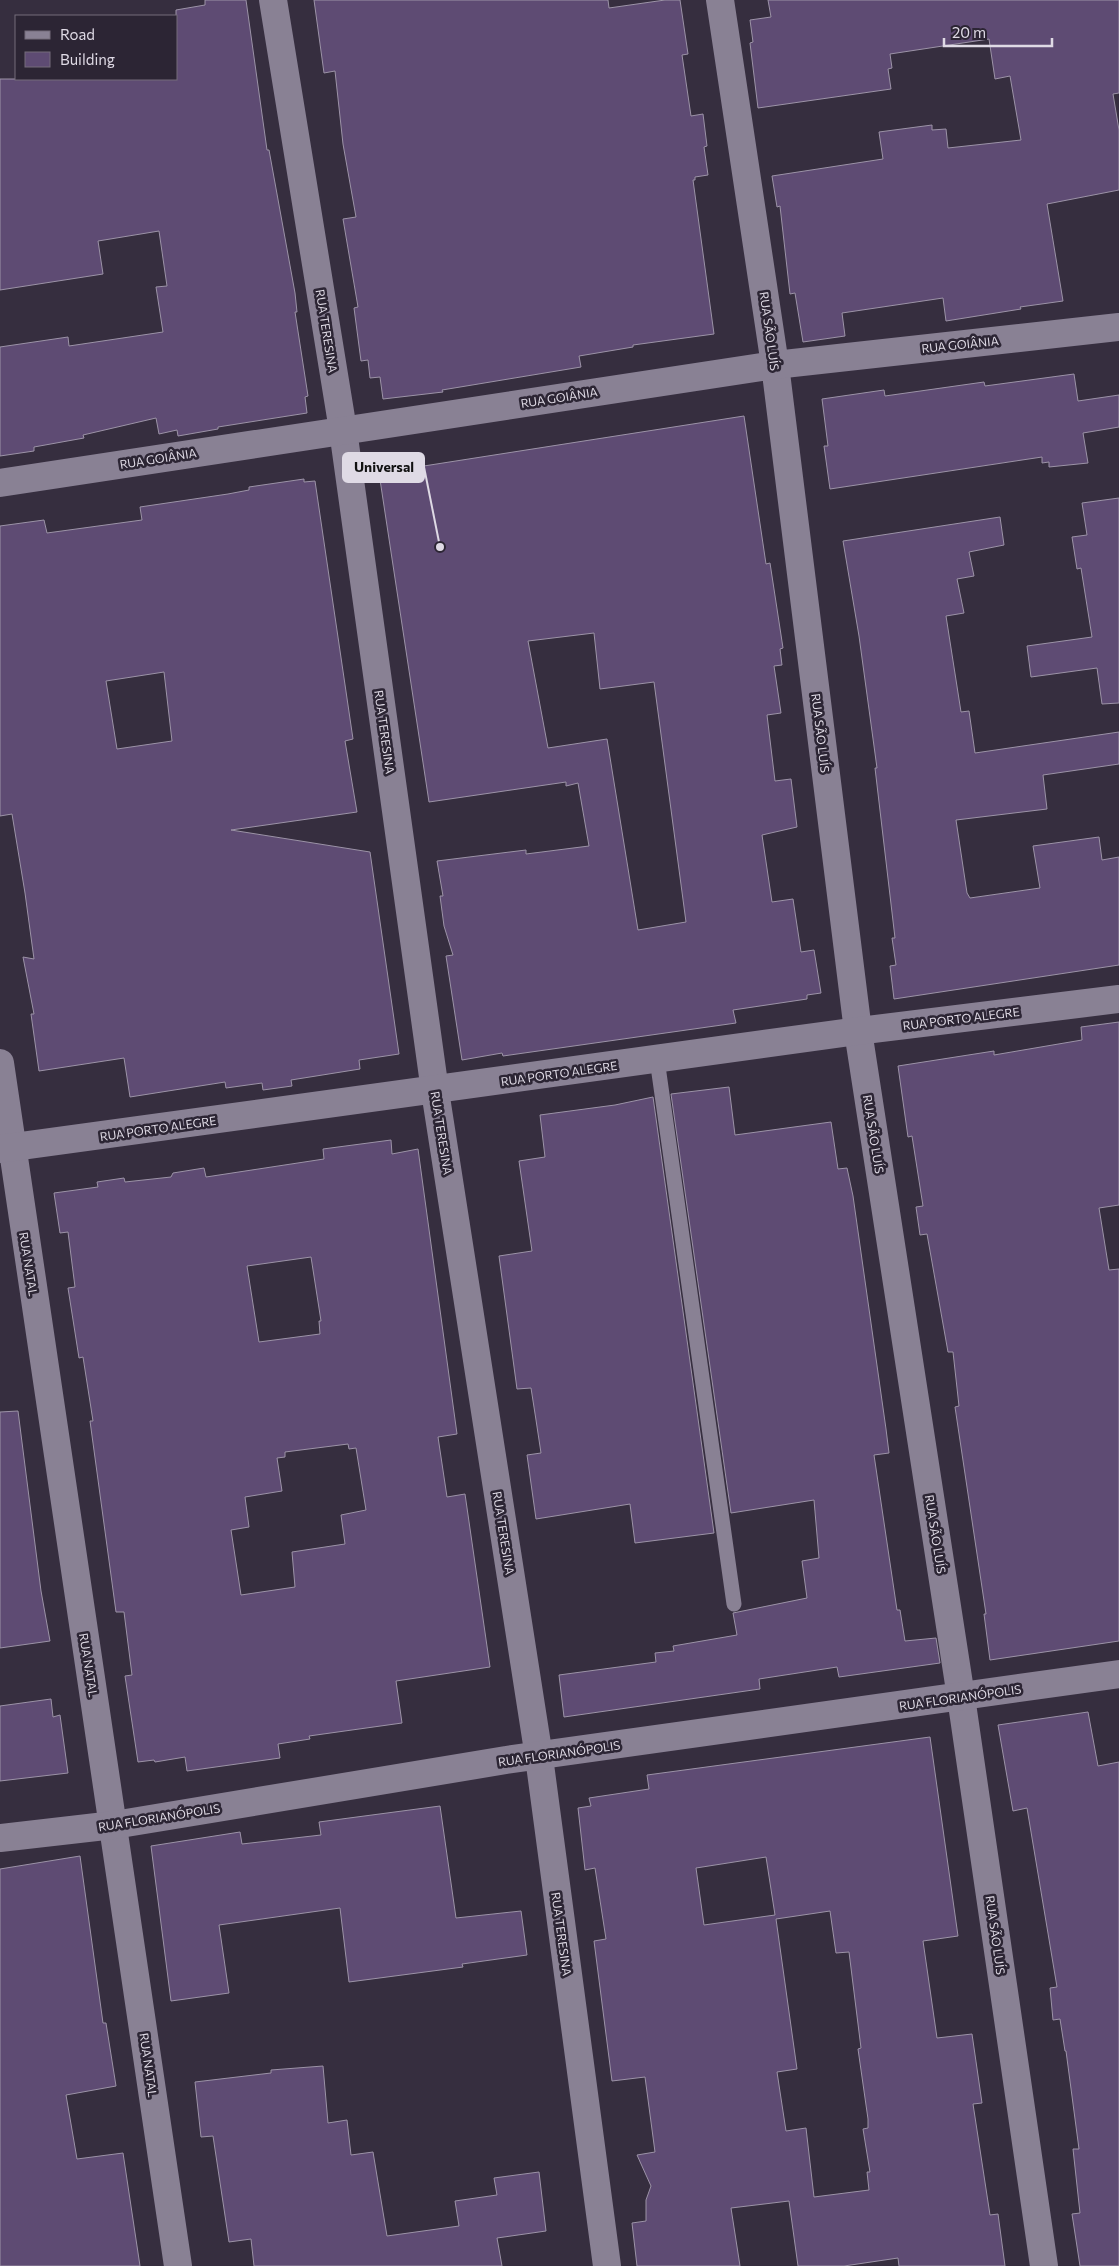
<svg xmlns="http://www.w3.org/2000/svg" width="1119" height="2266" font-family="Commissioner,sans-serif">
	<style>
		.building { fill: #5e4b73; stroke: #9c93a7; fill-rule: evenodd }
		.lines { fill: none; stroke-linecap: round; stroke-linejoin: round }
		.service { stroke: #898194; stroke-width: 15 }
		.minor { stroke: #898194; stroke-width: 28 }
		.labels { text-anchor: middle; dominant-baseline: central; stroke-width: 5; stroke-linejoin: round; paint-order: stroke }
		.street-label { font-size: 12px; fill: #dfdae5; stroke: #2c2534 }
		.leader { fill: none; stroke: #dfdae5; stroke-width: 2 }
		.callout-dot { fill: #dfdae5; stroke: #2c2534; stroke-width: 2 }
		.callout { fill: #dfdae5; stroke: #dfdae5; stroke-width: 2 }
		.callout-label { font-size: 14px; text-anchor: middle; font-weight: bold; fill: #111 }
	</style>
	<rect width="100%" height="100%" fill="#362e3f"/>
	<g class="building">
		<path d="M205 0H246L267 150H269L295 293 297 312H295L308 396 305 397 307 413 218 427V429L178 436 177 430 159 434 156 418 83 435 84 438 34 447V451L0 456V347L68 337 69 346 163 332 156 287 167 286 159 231 98 241 103 274 0 290V79H176V10L205 5Z"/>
		<path d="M314 0H608L609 8 665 0H680L688 54 682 55 691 116 703 114 707 146 704 147 708 175 695 177V180H693L714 334 633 345V347L579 356 581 367 442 390 443 392 383 399 380 377 370 378 368 360 361 361 354 308 358 307 343 219 356 217 343 144 335 71 324 73Z"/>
		<path d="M768 0H1119V93L1113 94 1119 130V190L1047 204 1063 301 1020 307 1021 309 946 321 943 298 842 313 845 336 803 342 795 293 790 294 780 206 777 207 772 176 883 159 879 132 932 125V130L946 129 948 148 1021 140 1010 76 995 79 989 39 890 54 892 68 888 69 891 89 758 108 750 43 753 42 750 20 771 17Z"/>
		<path d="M1074 374 1078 401 1119 395V427L1083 433 1088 463 1049 467V462L1042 463V457L830 489 824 446H828L822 399 884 390 885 396 984 382 985 386Z"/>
		<path d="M744 416 766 564 770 563 783 648 780 649 782 665 774 666 781 713 767 715 775 781 791 779 797 827 762 835 772 902 793 899 801 952 814 950 821 993 807 995V999L733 1010 736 1023 503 1056 502 1053 462 1060 446 956 453 955 444 926 440 896H443L437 861 526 850V854L589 846 578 783 566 786V782L429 802 379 473ZM594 633 600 689 654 682 686 922 638 930 607 739 548 748 528 641Z"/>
		<path d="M304 479V482L315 481 353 739 345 741 357 812 231 830 370 852 399 1054 359 1060 360 1069 291 1080 292 1086 263 1090 262 1083 226 1088 225 1082 130 1097 124 1058 39 1071 31 1014H34L23 957 34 959 25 893 12 814 0 816V526L44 520 47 533 142 520 140 507 228 494 249 490V487ZM164 672 172 741 117 749 106 681Z"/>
		<path d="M1119 498V703L1102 704 1097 668 1031 677 1027 646 1092 637 1081 568 1077 569 1072 537 1087 535 1082 503Z"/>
		<path d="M1000 517 1004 545 969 552 974 576 957 579 964 613 946 616 961 712 969 711 975 753 1119 732V764L1043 775 1047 809 956 820 967 893 970 898 1040 888 1033 846 1099 837 1102 860 1119 857V965L894 999 890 966 896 965 892 938H895L875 768H877L859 636 843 541Z"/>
		<path d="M1119 1022V1205L1099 1208 1109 1270 1119 1269V1641L990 1660 984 1614H986L955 1407 959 1406 953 1352H948L927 1234 920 1235 916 1207 923 1206 912 1136 908 1137 898 1066 994 1051V1055L1082 1040 1081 1027Z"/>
		<path d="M729 1087 735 1135 831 1122 838 1169 847 1168 853 1196 886 1429 889 1453 874 1455 897 1610H900L905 1641 936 1638 940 1663 839 1677 837 1667 759 1679 760 1689 564 1717 559 1675 656 1662 655 1653 674 1651 673 1646 737 1635 733 1613 807 1598 802 1561 819 1558 814 1500 731 1513 671 1094Z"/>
		<path d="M653 1097 714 1533 635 1543 630 1504 536 1519 527 1455 541 1453 536 1420 531 1388 517 1389 499 1256 532 1251 519 1161 545 1157 540 1115 615 1105Z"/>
		<path d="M391 1140 392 1154 418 1149 457 1434 438 1437 447 1497 465 1494 490 1667 396 1681 402 1723 309 1736 310 1739 278 1744 280 1758 187 1771 185 1757 155 1762 154 1760 138 1762 125 1676 132 1675 124 1612H116L90 1421H93L83 1357 79 1358 68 1288 75 1287 68 1232 60 1233 54 1193 98 1187 97 1182 124 1178 125 1182 171 1177 173 1173 204 1168 206 1177 324 1159 323 1149ZM311 1257 321 1321H319L320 1334 259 1342 247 1266ZM348 1444 349 1449 356 1448 366 1510 341 1515 345 1544 292 1552 295 1587 241 1595 231 1530 249 1527 245 1497 282 1491 277 1458 285 1457V1452Z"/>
		<path d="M18 1411 41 1591 50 1641 0 1648V1412Z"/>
		<path d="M51 1699 53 1717 60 1715 68 1773 0 1781V1706Z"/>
		<path d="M1088 1712 1098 1766 1119 1762V2266H1080L1072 2214 1080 2213 1073 2149H1079L1066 2051H1065L1060 2019 1053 2020 1050 1988 1057 1987 1027 1808 1013 1811 998 1725Z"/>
		<path d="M930 1737 958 1936 923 1941 937 2038 972 2034 982 2103 973 2104 990 2215 998 2214 1005 2266H899L898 2258 844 2266H798L789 2201 731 2208 740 2266H637L632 2223 646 2221V2200L651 2186 637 2155 655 2152 645 2077 612 2081 594 1941 606 1939 595 1868 585 1870 578 1808 591 1806 589 1798 649 1789 647 1775ZM766 1857 775 1915 704 1925 696 1868ZM830 1911 836 1953 849 1952 861 2048 858 2049 868 2119V2128L863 2129 870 2172H867L869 2190 814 2197 806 2128 786 2131 777 2072 797 2069 776 1919Z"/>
		<path d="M440 1806 456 1918 521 1911 527 1955 462 1964 463 1967 349 1982 340 1908 219 1925 229 1993 171 2001 151 1846 240 1832 242 1844 321 1835 319 1822Z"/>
		<path d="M80 1856 103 2023H106L116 2086 66 2095 77 2159 123 2153 140 2266H0V1869Z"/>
		<path d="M323 2066 328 2123 347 2120 351 2155 373 2152 387 2236 459 2226 455 2201 497 2195 494 2178 539 2172 546 2231 497 2238 502 2266H254L251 2239 229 2242 213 2136 201 2137 195 2082 271 2073V2070Z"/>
	</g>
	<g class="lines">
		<path class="service" d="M657 1059 734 1604"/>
		<g class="minor">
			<path d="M273 0 343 430 435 1091 539 1757 607 2266"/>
			<path d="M720 0 775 365 858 1031 961 1697 1044 2266"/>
			<path d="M0 483 775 365 1119 327"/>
			<path d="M0 1063 178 2266"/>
			<path d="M0 1149 858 1031 1119 999"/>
			<path d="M0 1838 114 1825 506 1760 1119 1674"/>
		</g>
	</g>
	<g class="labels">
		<g class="street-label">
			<text transform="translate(327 331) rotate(81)">RUA TERESINA</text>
			<text transform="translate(770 331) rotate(82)">RUA SÃO LUÍS</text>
			<text transform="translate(960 344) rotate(-6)">RUA GOIÂNIA</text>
			<text transform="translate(559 397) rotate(-9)">RUA GOIÂNIA</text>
			<text transform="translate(158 458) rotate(-9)">RUA GOIÂNIA</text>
			<text transform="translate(385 732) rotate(82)">RUA TERESINA</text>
			<text transform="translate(821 733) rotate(83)">RUA SÃO LUÍS</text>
			<text transform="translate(961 1018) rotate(-7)">RUA PORTO ALEGRE</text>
			<text transform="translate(559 1073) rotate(-8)">RUA PORTO ALEGRE</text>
			<text transform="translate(158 1128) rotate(-8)">RUA PORTO ALEGRE</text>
			<text transform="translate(442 1133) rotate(81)">RUA TERESINA</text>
			<text transform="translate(874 1134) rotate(81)">RUA SÃO LUÍS</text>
			<text transform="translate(29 1264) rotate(81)">RUA NATAL</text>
			<text transform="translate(504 1533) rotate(81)">RUA TERESINA</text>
			<text transform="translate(936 1534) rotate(81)">RUA SÃO LUÍS</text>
			<text transform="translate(89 1665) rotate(81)">RUA NATAL</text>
			<text transform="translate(960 1697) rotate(-8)">RUA FLORIANÓPOLIS</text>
			<text transform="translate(559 1753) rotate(-8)">RUA FLORIANÓPOLIS</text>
			<text transform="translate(159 1817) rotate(-9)">RUA FLORIANÓPOLIS</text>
			<text transform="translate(562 1934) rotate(82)">RUA TERESINA</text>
			<text transform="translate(996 1935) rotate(82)">RUA SÃO LUÍS</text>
			<text transform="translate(149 2065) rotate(82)">RUA NATAL</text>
		</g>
	</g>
	<path class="leader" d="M440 547L424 467"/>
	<circle class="callout-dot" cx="440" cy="547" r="5"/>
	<rect class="callout" x="343" y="453" width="81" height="29" rx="5"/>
	<g class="callout-label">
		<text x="384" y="472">Universal</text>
	</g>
	<rect x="15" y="15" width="162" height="65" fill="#2c2534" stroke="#746d7b"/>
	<rect x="25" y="31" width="25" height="8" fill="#898194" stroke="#746d7b"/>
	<text x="60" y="40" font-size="15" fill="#dfdae5">Road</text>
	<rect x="25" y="52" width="25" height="15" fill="#5e4b73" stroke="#746d7b"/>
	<text x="60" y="65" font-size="15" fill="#dfdae5">Building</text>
	<path d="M944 38v8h108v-8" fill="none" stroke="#dfdae5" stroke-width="2.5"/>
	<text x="952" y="38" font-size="15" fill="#dfdae5" stroke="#2c2534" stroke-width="4" paint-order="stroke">20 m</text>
</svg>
